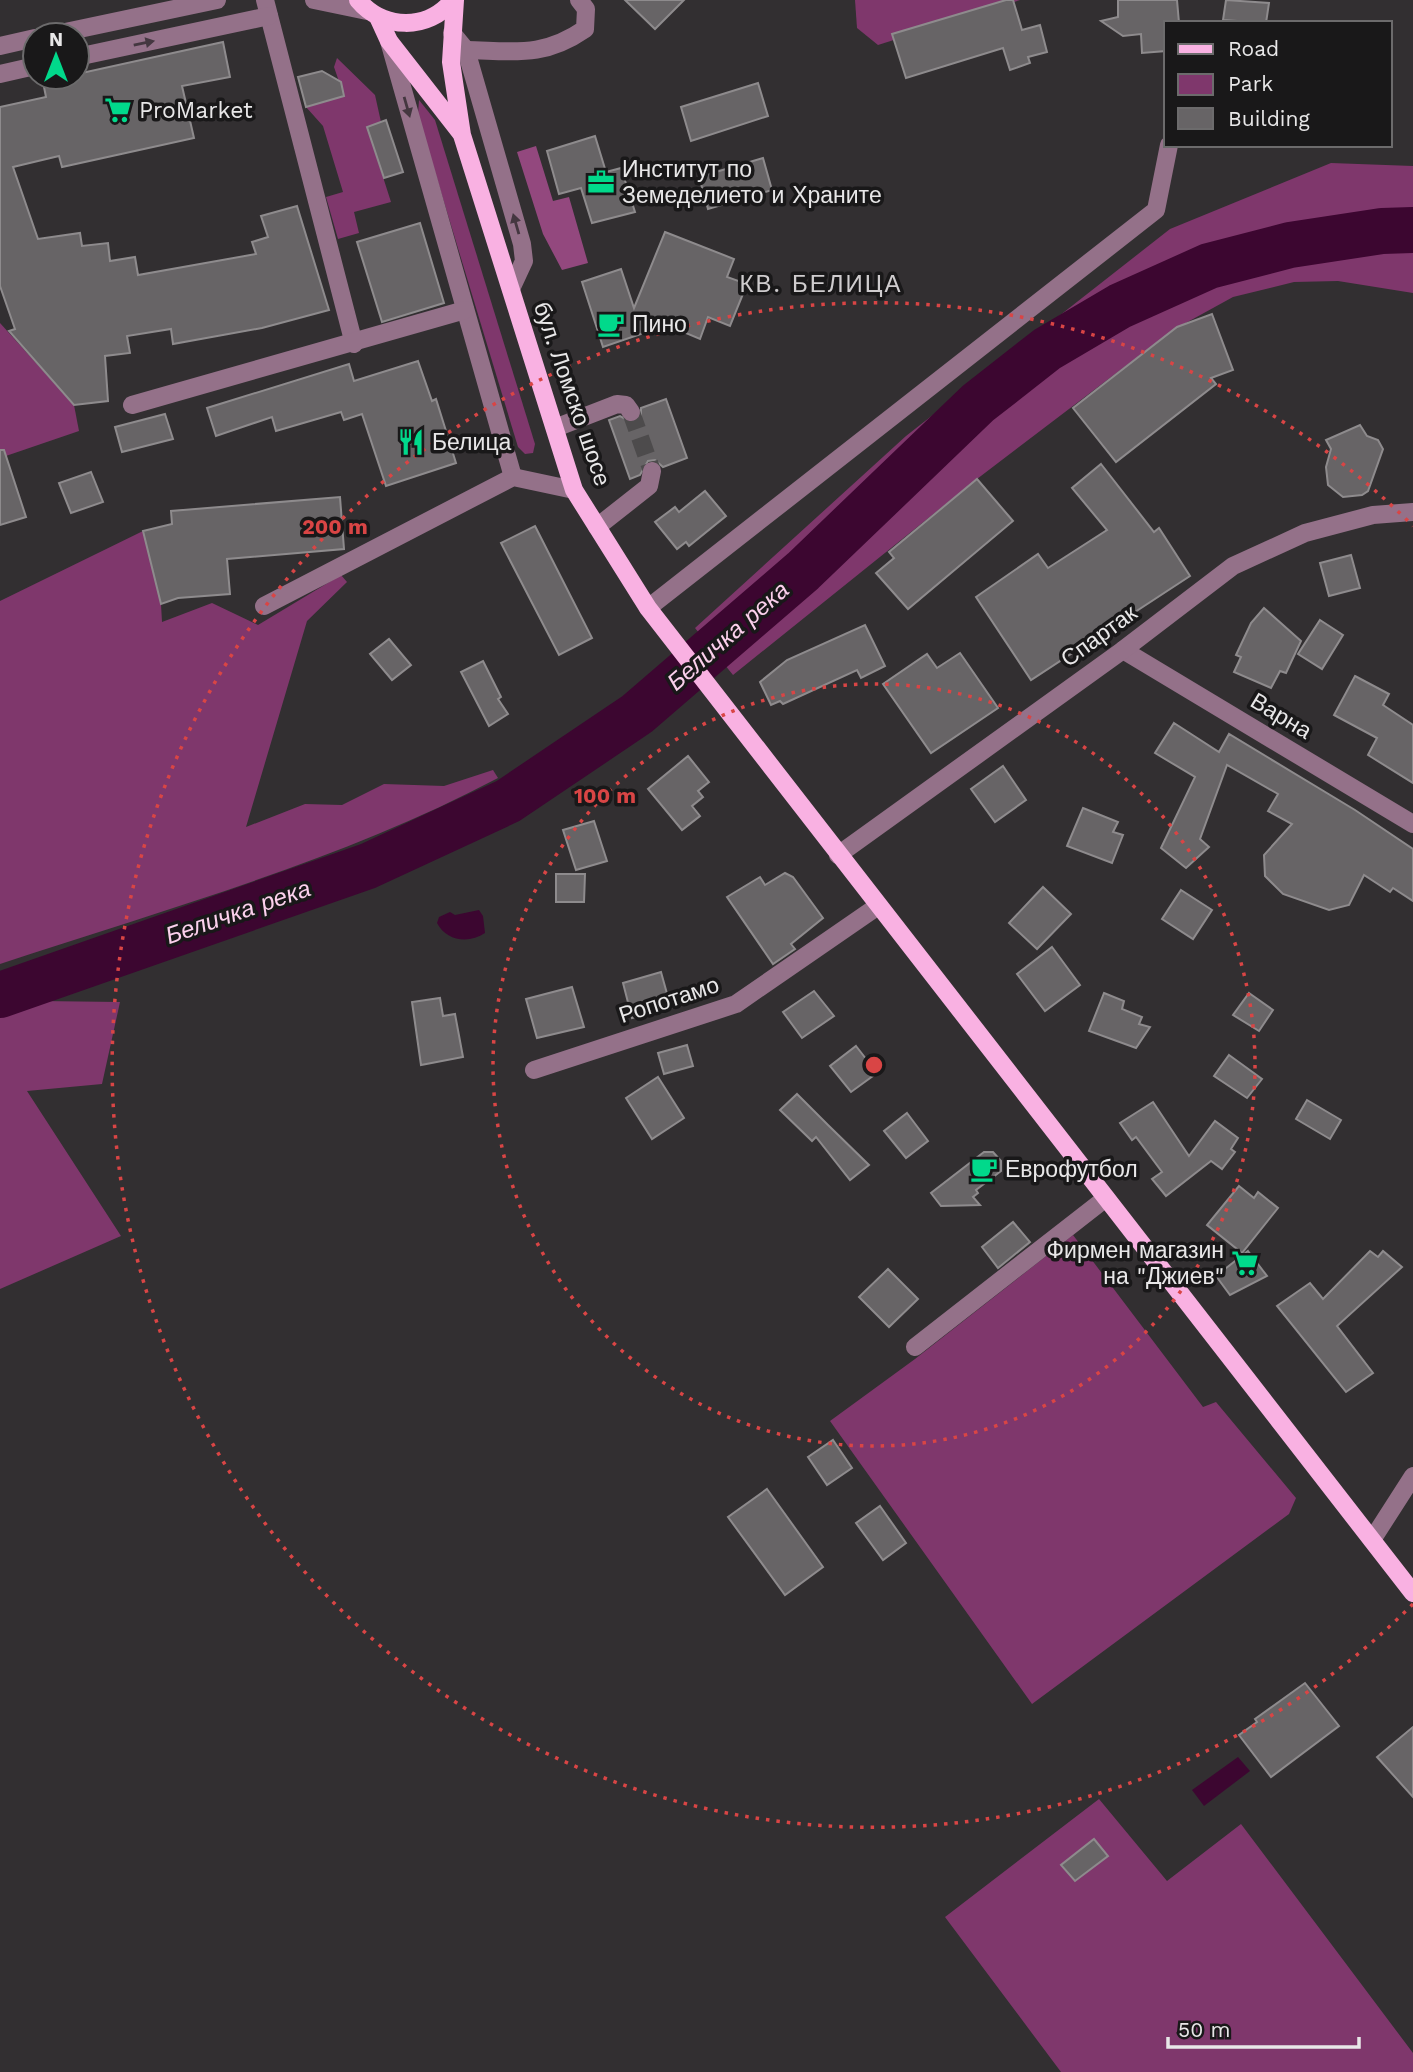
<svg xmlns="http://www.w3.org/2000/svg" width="1413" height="2072" font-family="'Work Sans',sans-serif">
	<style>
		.green { fill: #7f376c }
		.forest { fill: #93487e }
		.water { fill: #3c0630 }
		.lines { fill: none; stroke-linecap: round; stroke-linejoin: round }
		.river { stroke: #3c0630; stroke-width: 46 }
		.building { fill: #676466; stroke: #8e8b8d; stroke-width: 2 }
		.minor-tunnel { stroke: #4d4b4c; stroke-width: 18; stroke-dasharray: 18 9; stroke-linecap: butt }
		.minor { stroke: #947189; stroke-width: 18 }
		.major { stroke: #f9b1e2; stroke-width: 18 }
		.oneway { fill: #443740 }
		.ring { fill: none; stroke: #d94545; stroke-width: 3.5; stroke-dasharray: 3.5 7 }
		.labels { text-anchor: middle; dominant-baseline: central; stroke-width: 7; stroke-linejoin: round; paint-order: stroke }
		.poi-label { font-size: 23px; fill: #e8e7e8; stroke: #191819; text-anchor: start }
		.street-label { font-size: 23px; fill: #e8e7e8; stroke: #191819 }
		.neighbourhood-label { font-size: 24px; letter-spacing: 2px; fill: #cfccce; stroke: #191819 }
		.water-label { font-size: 24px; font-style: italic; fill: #fbd0ec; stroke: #191819 }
		.centre { fill: #d94545; stroke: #191819; stroke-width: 3.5 }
		.ring-label { font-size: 21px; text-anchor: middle; font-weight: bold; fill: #d94545; stroke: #191819; stroke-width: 7; stroke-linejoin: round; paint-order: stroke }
	</style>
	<rect width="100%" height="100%" fill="#322f31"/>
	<g class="green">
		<path d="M855 0H1020L878 45 857 28Z"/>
		<path d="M337 58 375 95 381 122 367 127 391 202 354 212 359 233 338 239 326 197 343 192 323 126 306 107 344 96 334 67Z"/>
		<path d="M419 100 435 120 535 444 533 453 525 454 518 447 422 129 418 114Z"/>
		<path d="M1331 163 1413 166V293L1338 281 1294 282 1233 297 1173 330 977 479 733 675 695 628 906 436 1170 229Z"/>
		<path d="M0 323 74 405 79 431 0 458Z"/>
		<path d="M143 531 161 604 162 622 212 603 258 625 341 575 347 582 307 621 246 827 305 804 342 805 384 784 444 786 493 770 498 778C341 861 168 908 0 964V601Z"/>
		<path d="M39 1001 120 1002 102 1084 27 1091 121 1236 0 1289V1016Z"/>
		<path d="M1073 1235 1203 1407 1216 1402 1296 1498 1289 1514 1032 1704 830 1421 915 1359Z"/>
		<path d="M1099 1799 1167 1881 1241 1824 1413 2053V2072H1061L945 1917Z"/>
	</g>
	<path class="forest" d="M536 146 553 201 569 197 588 263 562 270 543 234 517 152Z"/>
	<g class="water">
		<path d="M479 910 483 916 485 933C469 944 446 941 437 923L439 917 450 912 455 915Z"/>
		<path d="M1238 1757 1250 1771 1204 1806 1192 1790Z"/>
	</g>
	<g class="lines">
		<path class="river" d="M0 995 368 866 508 801 637 714 803 571 978 403 1047 349 1120 306 1209 266 1290 245 1382 231 1413 230"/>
	</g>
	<g class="building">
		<path d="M625 0H684L655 29Z"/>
		<path d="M1006 0H1013L1022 30 1040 25 1047 52 1028 57 1030 63 1010 70 1003 48 906 78 892 34Z"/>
		<path d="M1118 0H1177L1179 23H1166V51L1142 53 1141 34 1123 36 1101 21 1118 17Z"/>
		<path d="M1226 0 1269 3 1266 23 1223 20Z"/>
		<path d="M223 42 230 77 182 86 194 138 62 167 59 156 13 167 38 239 80 233 82 246 108 243 110 261 135 257 138 275 256 254 252 242 268 237 261 216 297 206 329 310 262 328 173 344 171 329 127 336 130 353 105 356 108 401 74 405 9 331 15 329 0 286V107L46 97 43 82 77 77V74Z"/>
		<path d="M322 71 341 82 344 96 306 107 298 77Z"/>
		<path d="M758 83 768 116 691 141 681 107Z"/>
		<path d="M386 120 403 172 384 178 367 127Z"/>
		<path d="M595 136 606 172 621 168 635 212 592 223 581 188 559 194 547 151Z"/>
		<path d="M763 158 772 190 708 209 699 177Z"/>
		<path d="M420 223 444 303 382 322 357 242Z"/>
		<path d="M665 232 734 259 727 277 747 284 730 326 708 317 700 339 667 325 603 347 582 282 621 269 634 308Z"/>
		<path d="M1212 314 1233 370 1211 378 1216 384 1116 462 1073 408 1177 327Z"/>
		<path d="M418 361 432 401 436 399 456 463 386 486 362 414 344 420 341 412 276 431 272 417 216 436 207 408 349 364 354 381Z"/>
		<path d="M666 399 687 458 663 467 655 460 648 461 640 475 630 479 609 420 620 416 633 423 641 417V408Z"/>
		<path d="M165 414 173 439 122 452 115 427Z"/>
		<path d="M1360 425 1367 436 1378 440 1383 449 1368 491 1362 495 1343 497 1328 485 1326 467 1331 449 1326 440Z"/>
		<path d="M0 450H4L26 517 0 525Z"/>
		<path d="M1101 464 1154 532 1159 528 1190 576 1031 680 976 597 1038 554 1048 568 1107 530 1072 488Z"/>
		<path d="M91 472 103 502 71 513 59 483Z"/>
		<path d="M977 479 1013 521 908 609 876 573 894 558 889 552Z"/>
		<path d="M705 491 726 516 689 546 686 542 677 549 655 522 675 507 679 512Z"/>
		<path d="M340 497 344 549 227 559 230 594 178 598 161 604 143 531 172 524 171 511Z"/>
		<path d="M535 526 592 638 559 655 501 543Z"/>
		<path d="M1351 555 1360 588 1329 596 1320 563Z"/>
		<path d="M1264 608 1301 641 1286 673 1280 671 1271 688 1234 672 1241 657 1236 655 1251 623Z"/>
		<path d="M1320 620 1343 635 1322 669 1298 654Z"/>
		<path d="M865 625 885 666 861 678 857 670 783 704 780 701 771 705 760 682 787 660Z"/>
		<path d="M389 639 411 665 392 680 370 654Z"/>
		<path d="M960 653 998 708 931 753 883 684 927 654 937 668Z"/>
		<path d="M483 661 501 697 498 699 508 714 489 726 461 672Z"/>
		<path d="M1355 676 1389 694 1383 705 1413 725V783L1368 755 1377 738 1334 715Z"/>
		<path d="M1174 723 1219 752 1229 734 1355 810 1413 849V901L1393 888 1390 892 1364 875 1349 905 1329 910 1283 894 1265 876 1264 855 1292 824 1268 811 1278 794 1227 765 1200 839 1209 847 1186 868 1161 848 1195 777 1155 753Z"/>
		<path d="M688 756 709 782 698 791 703 797 692 806 700 816 682 830 648 789Z"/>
		<path d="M1003 766 1026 800 995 822 971 789Z"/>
		<path d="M1083 808 1118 822 1113 832 1123 835 1112 863 1067 846Z"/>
		<path d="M594 821 607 861 576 870 563 830Z"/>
		<path d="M785 873 793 877 823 918 791 944 795 949 773 964 727 897 760 877 765 885Z"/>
		<path d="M556 874H585L584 902H556Z"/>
		<path d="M1043 887 1071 914 1037 949 1009 923Z"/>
		<path d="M1181 890 1212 910 1193 939 1162 919Z"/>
		<path d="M1052 947 1080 985 1045 1011 1017 974Z"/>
		<path d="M661 972 671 1008 632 1018 623 983Z"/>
		<path d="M572 987 584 1027 537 1038 526 999Z"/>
		<path d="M814 991 834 1016 802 1038 783 1012Z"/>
		<path d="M1104 993 1124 1001 1122 1009 1142 1017 1139 1024 1150 1027 1136 1048 1089 1031Z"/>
		<path d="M1249 993 1273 1010 1259 1031 1233 1015Z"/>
		<path d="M440 998 443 1016 455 1014 463 1057 421 1065 412 1002Z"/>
		<path d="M687 1045 693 1066 664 1074 658 1053Z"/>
		<path d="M856 1046 877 1073 851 1092 830 1066Z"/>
		<path d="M1229 1055 1262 1079 1247 1098 1214 1076Z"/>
		<path d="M658 1077 684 1118 652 1139 626 1098Z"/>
		<path d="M797 1094 828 1125 869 1165 850 1180 816 1137 812 1141 780 1110Z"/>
		<path d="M1307 1100 1341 1120 1330 1139 1296 1119Z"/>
		<path d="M1153 1102 1189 1156 1215 1121 1238 1138 1231 1149 1235 1152 1222 1169 1211 1161 1166 1196 1152 1179 1162 1172 1136 1137 1132 1140 1120 1123Z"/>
		<path d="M907 1113 928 1141 906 1158 884 1131Z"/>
		<path d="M984 1152H993L1001 1161V1171L976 1190 978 1193 973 1197 980 1205 941 1206 931 1193Z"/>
		<path d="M1239 1186 1254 1198 1258 1192 1278 1208 1242 1253 1207 1225Z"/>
		<path d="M1013 1222 1030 1242 998 1268 982 1247Z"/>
		<path d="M1248 1251 1267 1276 1230 1295 1216 1276Z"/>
		<path d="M1370 1251 1378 1257 1383 1251 1402 1267 1337 1326 1373 1373 1346 1392 1277 1306 1310 1283 1323 1299Z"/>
		<path d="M888 1269 918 1299 889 1327 859 1297Z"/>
		<path d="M833 1440 852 1468 827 1485 808 1457Z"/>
		<path d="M767 1489 823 1567 785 1595 728 1517Z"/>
		<path d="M880 1506 906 1543 883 1560 856 1523Z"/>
		<path d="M1305 1683 1339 1726 1271 1777 1239 1735 1257 1722 1255 1719Z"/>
		<path d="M1413 1727V1797L1377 1757Z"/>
		<path d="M1094 1839 1108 1856 1075 1881 1061 1865Z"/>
	</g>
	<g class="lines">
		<path class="minor-tunnel" d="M631 412 652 471"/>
		<g class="minor">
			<path d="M265 0 354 344"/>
			<path d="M314 0 367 11"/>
			<path d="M452 33 466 50 522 244 524 261 511 289"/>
			<path d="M51 35 217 0"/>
			<path d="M389 41 513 477"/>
			<path d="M0 46 35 38"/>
			<path d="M466 50C514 51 543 58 585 29L586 9 579 0"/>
			<path d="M77 57 269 16"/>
			<path d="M0 74 35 66"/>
			<path d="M132 405 465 310"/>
			<path d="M555 428 617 404 626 405 631 412"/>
			<path d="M597 527 649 486 652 471"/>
			<path d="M264 606 513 477 574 490"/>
			<path d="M648 608 1156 210 1169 145"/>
			<path d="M1123 650 1413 824"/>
			<path d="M838 855 1123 650 1233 566 1305 533 1373 515 1413 512"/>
			<path d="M534 1070 736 1004 878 906"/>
			<path d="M915 1347 1106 1198"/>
			<path d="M1372 1540 1413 1476"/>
		</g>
		<g class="major">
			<path d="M358 0C383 30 428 31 453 0"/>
			<path d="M455 0 451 62 462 135 574 490 648 608 1413 1593"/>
			<path d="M378 17 389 41 460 132"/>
		</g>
	</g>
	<defs><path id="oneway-solid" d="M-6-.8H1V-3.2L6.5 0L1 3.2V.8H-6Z" transform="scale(1.75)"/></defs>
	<g class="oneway">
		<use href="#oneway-solid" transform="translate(144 43) rotate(-12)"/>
		<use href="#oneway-solid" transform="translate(407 107) rotate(74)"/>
		<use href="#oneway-solid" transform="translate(516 224) rotate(-106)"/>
	</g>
	<g class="ring">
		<circle cx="874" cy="1065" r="381"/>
		<path d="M1413 1604A762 762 0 1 1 1413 526"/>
	</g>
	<defs>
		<symbol id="supermarket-bare" viewBox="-9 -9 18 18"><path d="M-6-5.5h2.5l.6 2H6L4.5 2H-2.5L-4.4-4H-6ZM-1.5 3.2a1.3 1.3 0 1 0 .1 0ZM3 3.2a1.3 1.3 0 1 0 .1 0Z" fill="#01d98b" stroke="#191819" stroke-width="2.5" paint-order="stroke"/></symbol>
		<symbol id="office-bare" viewBox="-9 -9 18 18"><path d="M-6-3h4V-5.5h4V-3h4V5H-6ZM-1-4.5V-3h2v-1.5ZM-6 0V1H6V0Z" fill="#01d98b" stroke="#191819" stroke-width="2.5" paint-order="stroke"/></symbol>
		<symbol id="cafe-bare" viewBox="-9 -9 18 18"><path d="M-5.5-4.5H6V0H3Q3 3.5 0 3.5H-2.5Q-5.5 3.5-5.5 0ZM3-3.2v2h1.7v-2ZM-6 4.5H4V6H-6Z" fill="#01d98b" stroke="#191819" stroke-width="2.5" paint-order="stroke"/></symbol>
		<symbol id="restaurant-bare" viewBox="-9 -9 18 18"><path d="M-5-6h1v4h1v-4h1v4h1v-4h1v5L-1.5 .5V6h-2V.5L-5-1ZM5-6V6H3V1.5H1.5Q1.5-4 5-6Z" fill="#01d98b" stroke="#191819" stroke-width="2.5" paint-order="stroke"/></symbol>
	</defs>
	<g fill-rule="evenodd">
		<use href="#supermarket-bare" x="99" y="91" width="38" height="38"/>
		<use href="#office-bare" x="582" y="163" width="38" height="38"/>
		<use href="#cafe-bare" x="592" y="305" width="38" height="38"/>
		<use href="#restaurant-bare" x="392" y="423" width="38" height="38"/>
		<use href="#cafe-bare" x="965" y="1150" width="38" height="38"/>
		<use href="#supermarket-bare" x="1226" y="1244" width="38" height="38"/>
	</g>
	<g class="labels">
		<g class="poi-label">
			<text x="139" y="110">ProMarket</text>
			<text x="622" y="169">Институт по<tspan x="622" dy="26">Земеделието и Храните</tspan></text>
			<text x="632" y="324">Пино</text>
			<text x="432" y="442">Белица</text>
			<text x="1005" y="1169">Еврофутбол</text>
			<text x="1224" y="1250" text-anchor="end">Фирмен магазин<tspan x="1224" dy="26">на "Джиев"</tspan></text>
		</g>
		<g class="street-label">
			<text transform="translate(572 394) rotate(71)">бул. Ломско шосе</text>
			<text transform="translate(1099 636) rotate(-36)">Спартак</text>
			<text transform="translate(1281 716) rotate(31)">Варна</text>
			<text transform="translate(669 1000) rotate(-18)">Ропотамо</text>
		</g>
		<g class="neighbourhood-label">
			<text x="821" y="284">КВ. БЕЛИЦА</text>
		</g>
		<g class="water-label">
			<text transform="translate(728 636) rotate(-41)">Беличка река</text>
			<text transform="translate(238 912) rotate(-19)">Беличка река</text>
		</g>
	</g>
	<circle cx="874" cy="1065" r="10" class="centre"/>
	<g class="ring-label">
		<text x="335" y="534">200 m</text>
		<text x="605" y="803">100 m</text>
	</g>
	<rect x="1164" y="21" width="228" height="126" fill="#191819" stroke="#6c6b6c" stroke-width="2"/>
	<rect x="1178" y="44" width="35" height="10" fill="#f9b1e2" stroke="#6c6b6c" stroke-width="2"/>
	<text x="1228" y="56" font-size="21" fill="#e8e7e8">Road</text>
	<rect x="1178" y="74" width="35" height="21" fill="#7f376c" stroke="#6c6b6c" stroke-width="2"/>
	<text x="1228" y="91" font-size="21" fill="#e8e7e8">Park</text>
	<rect x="1178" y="108" width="35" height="21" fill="#676466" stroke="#6c6b6c" stroke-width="2"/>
	<text x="1228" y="126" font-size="21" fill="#e8e7e8">Building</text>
	<g transform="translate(56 56)"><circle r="33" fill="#191819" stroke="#6c6b6c" stroke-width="2"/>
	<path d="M0-5L12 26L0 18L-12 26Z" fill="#01d98b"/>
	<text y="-10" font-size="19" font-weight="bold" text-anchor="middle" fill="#e8e7e8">N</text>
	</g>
	<path d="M1168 2037v10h191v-10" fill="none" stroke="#e8e7e8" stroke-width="3.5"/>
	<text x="1178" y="2037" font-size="21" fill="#e8e7e8" stroke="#191819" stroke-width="5" paint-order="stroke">50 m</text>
</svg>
